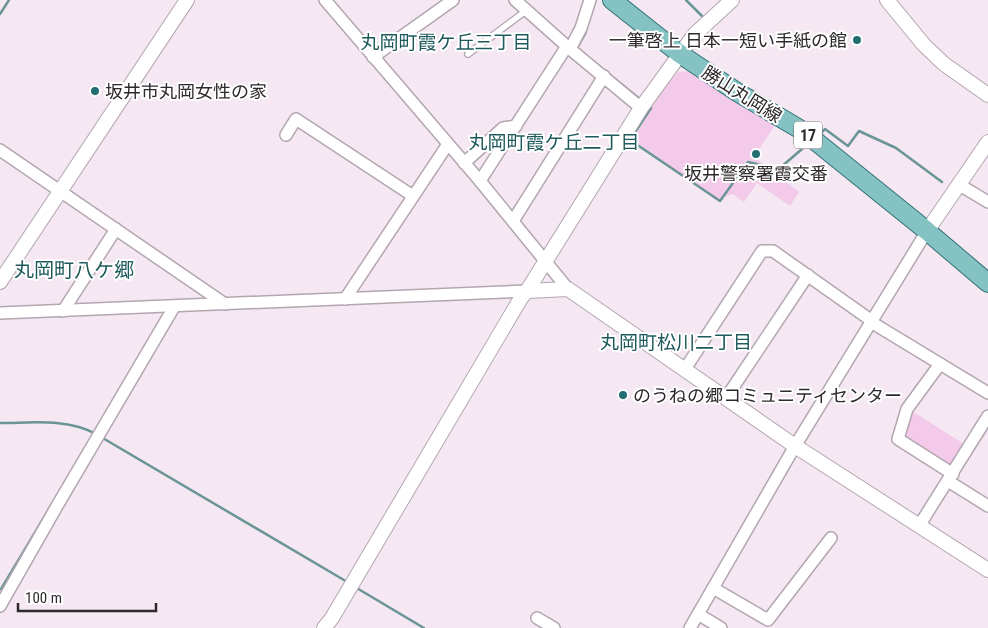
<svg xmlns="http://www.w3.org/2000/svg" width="988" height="628" font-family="'Roboto Condensed','Noto Sans JP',sans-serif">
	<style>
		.green { fill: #f3caea }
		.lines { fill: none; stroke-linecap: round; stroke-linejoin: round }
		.stream { stroke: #6b9497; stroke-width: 2.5 }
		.service-casing { stroke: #b3a6b0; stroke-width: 8 }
		.minor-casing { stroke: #b3a6b0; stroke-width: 14 }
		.tertiary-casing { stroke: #b3a6b0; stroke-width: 16 }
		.primary-casing { stroke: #317276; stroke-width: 20 }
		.service { stroke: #fff; stroke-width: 5.5 }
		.minor { stroke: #fff; stroke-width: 11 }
		.tertiary { stroke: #fff; stroke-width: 14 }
		.primary { stroke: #85c2c4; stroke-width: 18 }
		.poi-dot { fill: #236e71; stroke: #fff; stroke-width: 2 }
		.labels { text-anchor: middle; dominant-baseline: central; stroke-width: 4; stroke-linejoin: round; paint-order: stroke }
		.shield { fill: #fff; stroke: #6d696c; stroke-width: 1 }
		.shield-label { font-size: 16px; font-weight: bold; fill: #2e292d }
		.poi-label { font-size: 18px; fill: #2e292d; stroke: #fff; text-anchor: start }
		.street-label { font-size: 18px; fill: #2e292d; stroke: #fff }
		.neighbourhood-label { font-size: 19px; fill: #1e595b; stroke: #fff }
		.quarter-label { font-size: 20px; fill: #1e595b; stroke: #fff }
	</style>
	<rect width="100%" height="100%" fill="#f5e8f2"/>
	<g class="green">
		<path d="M690 71 750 111 775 125 754 157 799 192 790 206 757 183 744 202 733 194 716 200 633 140 659 95 678 72Z"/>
		<path d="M912 411 964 444 950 469 900 438Z"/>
	</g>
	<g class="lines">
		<g class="stream">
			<path d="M686 0 702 16"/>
			<path d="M0 14 9 0"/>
			<path d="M579 50 577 48 585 34 588 23"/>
			<path d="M595 63 641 100"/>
			<path d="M648 105 651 108 630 140 720 201 748 162 757 164 774 173 809 143"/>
			<path d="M819 135 825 129 848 146 859 131 896 148 942 182"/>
			<path d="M0 423C31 423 68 418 96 434"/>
			<path d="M101 437 349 583"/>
			<path d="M355 587 424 628"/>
			<path d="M1 589 52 504"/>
		</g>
		<defs>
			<path id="service" d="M468 54 527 10"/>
			<g id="minor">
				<path d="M325 0 480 181 568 289"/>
				<path d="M515 0 570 49 641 108"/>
				<path d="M570 49 581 28 590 0"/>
				<path d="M373 57 453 0"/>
				<path d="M286 135 296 119 413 196"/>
				<path d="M0 150 225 304"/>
				<path d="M464 163 503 128 516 126"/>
				<path d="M480 181 567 46"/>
				<path d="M958 184 988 202"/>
				<path d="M513 221 604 76"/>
				<path d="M345 299 448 144"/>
				<path d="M63 311 116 229"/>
				<path d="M0 313 527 291"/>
				<path d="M871 322 988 393"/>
				<path d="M940 364 907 409 898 439 953 474"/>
				<path d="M685 369 762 251H773L872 321"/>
				<path d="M726 398 808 275"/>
				<path d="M948 481 988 506"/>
				<path d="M919 526 988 416"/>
				<path d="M713 588 768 620 831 538"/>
				<path d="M0 606 57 506 174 307"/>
				<path d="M698 614 721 628"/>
				<path d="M537 618 554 628"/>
				<path d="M690 628 795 446 927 231"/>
			</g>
			<g id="tertiary">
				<path d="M887 0 924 45 944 64 988 95"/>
				<path d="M927 231 988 142"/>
				<path d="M0 282 187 0"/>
				<path d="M527 291 568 289 795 446 988 570"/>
				<path d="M324 628 332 618 521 298 527 291 641 108 694 35 732 0"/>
			</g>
			<path id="primary" d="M612 0 680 54 737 92 803 131 927 231 988 283"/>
		</defs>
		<use href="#service" class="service-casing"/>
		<use href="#minor" class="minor-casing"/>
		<use href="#tertiary" class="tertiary-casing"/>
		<use href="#primary" class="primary-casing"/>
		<use href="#service" class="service"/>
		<use href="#minor" class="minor"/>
		<use href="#tertiary" class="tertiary"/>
		<use href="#primary" class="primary"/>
	</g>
	<g class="poi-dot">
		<circle cx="857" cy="40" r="5"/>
		<circle cx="95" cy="91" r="5"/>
		<circle cx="756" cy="154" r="5"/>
		<circle cx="623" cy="395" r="5"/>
	</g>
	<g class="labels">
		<rect class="shield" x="794" y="121.5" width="28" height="27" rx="4"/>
		<g class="shield-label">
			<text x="808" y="135">17</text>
		</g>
		<g class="poi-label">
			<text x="847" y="40" text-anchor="end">一筆啓上 日本一短い手紙の館</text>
			<text x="105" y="91">坂井市丸岡女性の家</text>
			<text x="756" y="173" text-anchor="middle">坂井警察署霞交番</text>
			<text x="633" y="395">のうねの郷コミュニティセンター</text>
		</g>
		<g class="street-label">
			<text transform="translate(742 94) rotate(32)">勝山丸岡線</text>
		</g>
		<g class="neighbourhood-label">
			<text x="446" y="42">丸岡町霞ケ丘三丁目</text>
			<text x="554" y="142">丸岡町霞ケ丘二丁目</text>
			<text x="676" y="342">丸岡町松川二丁目</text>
		</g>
		<g class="quarter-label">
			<text x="74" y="270">丸岡町八ケ郷</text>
		</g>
	</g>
	<path d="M18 603v8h138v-8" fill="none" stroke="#2e292d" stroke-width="2.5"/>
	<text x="25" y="603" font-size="15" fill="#2e292d" stroke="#ffffff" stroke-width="4" paint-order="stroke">100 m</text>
</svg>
